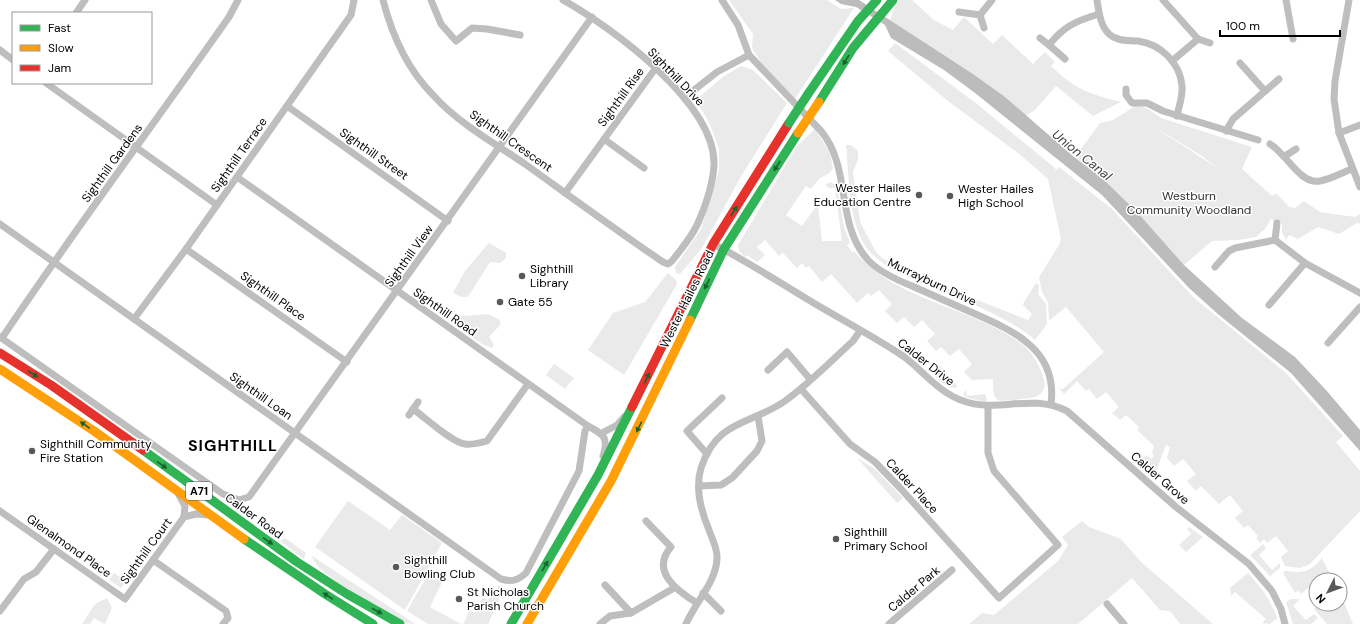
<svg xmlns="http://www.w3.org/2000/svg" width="1360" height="624" font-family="'DM Sans',sans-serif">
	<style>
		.green { fill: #eaeaea; fill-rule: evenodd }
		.water { fill: #bcbcbc }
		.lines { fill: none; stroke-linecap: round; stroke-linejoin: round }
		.street { stroke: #bebebe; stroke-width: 7 }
		.fast { stroke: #30b455; stroke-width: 9 }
		.slow { stroke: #ff9f0a; stroke-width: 9 }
		.jam { stroke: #e5322d; stroke-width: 9 }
		.fast-bridge { stroke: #30b455; stroke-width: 9 }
		.slow-bridge { stroke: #ff9f0a; stroke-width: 9 }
		.oneway { fill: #1a632f }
		.poi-dot { fill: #595959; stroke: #fff; stroke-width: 1.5 }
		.labels { text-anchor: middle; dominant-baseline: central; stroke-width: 3; stroke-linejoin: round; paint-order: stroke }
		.shield { fill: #fff; stroke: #4c4c4c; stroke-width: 1 }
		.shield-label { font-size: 11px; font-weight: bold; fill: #000 }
		.street-label { font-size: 12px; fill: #000; stroke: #fff }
		.poi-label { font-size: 12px; fill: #000; stroke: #fff; text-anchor: start }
		.park-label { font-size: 12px; fill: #303030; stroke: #fff }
		.water-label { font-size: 13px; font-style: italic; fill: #414141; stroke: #fff }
		.district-label { font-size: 16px; font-weight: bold; letter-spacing: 1px; fill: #000; stroke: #fff }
	</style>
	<rect width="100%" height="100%" fill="#fff"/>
	<g class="green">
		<path d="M729 0H827L841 9 854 8 795 99 763 66 752 48 753 34Z"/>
		<path d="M900 0H912L934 20 953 30 964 17 993 44 1002 35 1033 64 1045 52 1055 62 1051 66C1075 89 1089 94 1121 102L1093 116 1056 86 1035 110 1025 116 973 74 890 21 895 5Z"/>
		<path d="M895 43 977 104 1056 169 1053 174 1059 167 1112 209 1194 298 1285 372 1343 436 1336 442 1360 471V511L1310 564 1300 568 1285 566 1281 557 1288 551 1276 536 1267 543 1264 539 1260 543 1256 538 1258 536 1248 525 1244 528 1235 518 1243 511 1230 495 1219 504 1201 486 1196 491 1187 481 1196 474 1183 459 1174 466 1167 458 1170 447 1166 445 1154 477 1152 476 1140 460 1147 455 1151 459 1154 456 1152 453 1154 446 1137 430 1139 427 1126 415 1120 420 1112 413 1119 407 1106 392 1097 399 1089 389 1086 391 1077 381 1064 394 1059 388 1063 389 1104 352 1066 307 1050 320 1049 319 1048 302 1042 292 1039 277 1059 245 1061 239 1048 179 1018 153 948 101 888 51Z"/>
		<path d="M741 66 753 70 787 103 740 178 702 248 680 274 676 273 675 267 701 229 719 170V149L709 122 699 106V97L723 77Z"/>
		<path d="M1137 105 1148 109 1161 118 1252 147 1242 169 1271 195 1277 194 1289 207 1295 208 1304 201 1320 212 1355 217 1360 214V224L1357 223 1339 234 1318 227 1298 239 1289 235 1286 240 1282 232V223L1271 220V218L1266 228 1256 237 1238 240 1212 241 1184 265 1125 200 1101 177 1075 157 1100 123 1113 120ZM1148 123 1202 156 1219 169Z"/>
		<path d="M815 129 830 153 833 169 828 174 820 178 811 189 806 186 786 215 802 226 818 204 822 241H842L835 188H829L825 185 830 182 837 186 844 227 850 243 847 245 852 252 854 251C895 301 969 306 1019 342 1033 351 1042 369 1045 385 1043 390 1042 393 1038 396 1034 398 1002 402 998 400 992 396 993 385 993 379L972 380 964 372 972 364 959 349 950 356 941 347 936 351 927 341 935 334 922 320 914 327 904 317 897 323 885 311 892 304 879 290 871 296 868 293 857 303 831 274 822 282 809 266 806 268 802 263 797 268 783 253 779 256 765 240 757 247 765 255 757 262 747 255 745 257 739 251 738 245 797 146Z"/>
		<path d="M846 145H851L858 151V159L853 172 859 215 861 224 876 252 882 258 924 279 1028 320 1032 314 1023 305 1024 302 1036 283 1039 285 1038 294 1046 304 1047 324 1035 340C1004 314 961 300 924 284 903 274 877 265 864 244 848 216 849 177 846 145Z"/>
		<path d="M489 243 506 253V258L500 263 490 262 468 297H462L453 293 465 271Z"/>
		<path d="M668 273 676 280 677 284 624 375 588 350 613 313 645 302Z"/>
		<path d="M488 314 500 320V325L489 337 494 345 492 348 482 344 457 327V319L461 316Z"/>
		<path d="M554 364 574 378 565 389 546 375Z"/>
		<path d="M939 365 958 387C949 390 935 380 934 371Z"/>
		<path d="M966 390 967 396 985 394 987 400 985 402 965 397 963 394Z"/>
		<path d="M857 458 875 469 903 498 897 503Z"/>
		<path d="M348 501 390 530 402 515 442 543 405 610 315 547Z"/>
		<path d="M1082 521 1089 527 1121 539 1141 562 1213 624H1180L1170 611 1160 610 1132 578 1078 624H969L982 613 994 615 1058 561 1068 545 1062 537Z"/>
		<path d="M1189 527 1203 537 1186 552 1179 545 1191 534 1187 529Z"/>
		<path d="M285 538 306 553 304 559 280 541Z"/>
		<path d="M1263 544 1266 548 1259 555 1272 570 1280 563V568L1270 576 1250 555Z"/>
		<path d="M312 556 414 623V624L406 623C388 612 314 574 312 556Z"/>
		<path d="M1322 558 1333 580H1316V595L1309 587 1301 594 1298 590 1295 593 1283 573 1285 571C1304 573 1309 573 1322 558Z"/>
		<path d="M431 569 444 578 430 607 461 624H428L407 611Z"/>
		<path d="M114 573 126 581 121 588 109 580Z"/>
		<path d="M1248 573C1261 587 1271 600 1277 618L1270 624 1262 623 1266 619 1235 592 1231 596 1230 588Z"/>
		<path d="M499 585 504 589 488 624H463L470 610 474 613 483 597 488 600Z"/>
		<path d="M1340 593 1353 624H1327L1314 609 1320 604H1340Z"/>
		<path d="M107 598 112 608 105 624 94 618 90 624H82L95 604Z"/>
		<path d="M1291 599H1300L1293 606 1306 620 1314 614 1318 618 1311 624H1293L1286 602Z"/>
	</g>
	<path class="water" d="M835 0H859L973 74 1005 97 1074 157 1101 177 1136 211 1184 265 1242 318 1295 357 1326 390 1360 430V451L1291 373 1219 315 1189 288 1102 195 975 93 944 70 891 38 885 25 856 7 841 4Z"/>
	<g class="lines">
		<g class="street">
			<path d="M383 0C392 35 407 69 433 95 458 123 494 143 525 164 571 197 616 230 663 262L668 264 672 261C681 249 692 237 698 223 705 207 713 183 714 165 716 103 611 27 563 0"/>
			<path d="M431 0 441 24 456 41 472 28 487 29 520 35"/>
			<path d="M722 0 738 25 749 55 821 131C852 168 835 224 868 260 879 272 897 280 912 286 932 295 953 304 973 313 1014 331 1058 350 1051 404"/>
			<path d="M1097 0C1099 12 1100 25 1109 34 1118 42 1128 40 1138 41 1160 44 1180 62 1182 86 1183 96 1179 106 1177 116"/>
			<path d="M1163 0 1198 39 1172 61"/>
			<path d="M1286 0 1293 39"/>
			<path d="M1349 0 1335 81 1334 99 1339 133 1360 187"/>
			<path d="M959 12 980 15 984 28"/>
			<path d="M76 13 85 0"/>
			<path d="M980 15 992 0"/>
			<path d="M1040 38 1049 45"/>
			<path d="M1198 39 1210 43"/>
			<path d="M0 50 13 60"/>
			<path d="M1065 59 1049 45C1064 26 1076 21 1099 14"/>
			<path d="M1240 63 1265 91"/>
			<path d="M46 83 217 205"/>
			<path d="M1126 89V95L1132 103H1147L1163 111 1258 140"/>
			<path d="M684 98 717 72 749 55"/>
			<path d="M287 106 448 221"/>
			<path d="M1226 131 1233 119 1279 79"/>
			<path d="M1339 133 1360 125"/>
			<path d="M604 139 644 168"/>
			<path d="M1270 144C1287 154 1300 185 1320 181 1331 179 1341 173 1352 169"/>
			<path d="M1285 156 1296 149"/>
			<path d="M237 177 588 426C604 435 609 437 603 456"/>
			<path d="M565 193 655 69"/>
			<path d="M0 224 501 579C512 582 517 581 526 573L579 471 585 431 588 426"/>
			<path d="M1275 240 1305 263 1360 293"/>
			<path d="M1275 240 1277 223"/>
			<path d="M713 244C749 262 783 285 817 305 846 322 876 338 903 356 921 369 933 386 952 396 992 418 1026 391 1067 411L1176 507 1249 564 1272 591 1281 609 1285 624"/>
			<path d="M186 249 347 362"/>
			<path d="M1215 267 1229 251 1235 248 1275 240"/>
			<path d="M1269 305 1305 263"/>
			<path d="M134 319 186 249 351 15 354 0"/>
			<path d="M0 337 223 494 239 500 249 497 592 17"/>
			<path d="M2 338C75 229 154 124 229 17L238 0"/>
			<path d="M1328 343 1360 307"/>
			<path d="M768 370 787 352 810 379"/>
			<path d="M801 389 850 444 875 462 902 490 999 598 1058 545 994 471 988 453V406"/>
			<path d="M413 409C426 418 451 442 465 444 473 445 480 443 487 441L528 384"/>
			<path d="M409 415 418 402"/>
			<path d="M602 433 617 425 624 417"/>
			<path d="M707 454 687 431 722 398"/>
			<path d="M699 486 721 485 732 478 757 451 762 441 758 416"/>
			<path d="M0 511 125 599 184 517 185 506 179 495"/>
			<path d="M184 517 196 514 208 515"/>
			<path d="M646 521 671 547C650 571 677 591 697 603"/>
			<path d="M153 560 226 611 228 618 223 624"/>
			<path d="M605 585 631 613"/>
			<path d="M703 593 721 611"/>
			<path d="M1107 604 1124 624"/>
			<path d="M0 611 24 579 36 572 54 549"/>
			<path d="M600 624 610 616 631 613 674 588"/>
			<path d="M686 624C695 603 716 582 717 559 718 549 712 539 709 530 701 511 695 488 701 468 717 419 751 425 785 401 810 383 831 361 853 341L860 331"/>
			<path d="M889 624 952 570"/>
		</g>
		<g class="fast">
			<path d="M808 94 858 21 877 0"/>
			<path d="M819 102 853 48 893 0"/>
			<path d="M690 320 724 249 798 133"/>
			<path d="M143 450 297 562 347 594 400 624"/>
			<path d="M244 539 325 594 373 624"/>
			<path d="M511 624 598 475 632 407"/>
		</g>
		<g class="slow">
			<path d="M0 369 94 431 244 539"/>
			<path d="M527 624 611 481 690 320"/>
		</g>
		<g class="jam">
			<path d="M0 353 51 385 143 450"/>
			<path d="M632 407 713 244 789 123"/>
		</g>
		<path class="fast-bridge" d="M789 123 808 94"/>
		<path class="slow-bridge" d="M798 133 819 102"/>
	</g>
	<defs><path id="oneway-solid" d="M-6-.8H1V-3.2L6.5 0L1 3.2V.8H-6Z"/></defs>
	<g class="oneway">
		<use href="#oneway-solid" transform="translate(846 60) rotate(121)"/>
		<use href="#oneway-solid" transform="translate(777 166) rotate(123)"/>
		<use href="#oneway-solid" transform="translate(734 211) rotate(-58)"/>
		<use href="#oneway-solid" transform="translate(707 284) rotate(116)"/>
		<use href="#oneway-solid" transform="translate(33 374) rotate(33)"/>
		<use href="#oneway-solid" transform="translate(647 378) rotate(-64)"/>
		<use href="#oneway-solid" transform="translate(85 425) rotate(-145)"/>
		<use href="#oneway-solid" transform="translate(639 427) rotate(117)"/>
		<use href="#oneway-solid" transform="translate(162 465) rotate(35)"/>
		<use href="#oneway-solid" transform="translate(268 541) rotate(35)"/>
		<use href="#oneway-solid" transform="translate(545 566) rotate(-60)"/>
		<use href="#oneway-solid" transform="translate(328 596) rotate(-147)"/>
		<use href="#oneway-solid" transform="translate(377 611) rotate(29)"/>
	</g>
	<g class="poi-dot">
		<circle cx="919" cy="195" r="4"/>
		<circle cx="950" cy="196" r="4"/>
		<circle cx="522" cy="276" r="4"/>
		<circle cx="500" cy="302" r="4"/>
		<circle cx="32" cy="451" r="4"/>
		<circle cx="836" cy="539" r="4"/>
		<circle cx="396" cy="567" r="4"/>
		<circle cx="459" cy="599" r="4"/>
	</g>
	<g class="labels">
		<rect class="shield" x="186" y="482" width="26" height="18" rx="3"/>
		<g class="shield-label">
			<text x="199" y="491">A71</text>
		</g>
		<g class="street-label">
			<text transform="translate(676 77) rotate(46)">Sighthill Drive</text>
			<text transform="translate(621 97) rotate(-54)">Sighthill Rise</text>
			<text transform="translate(511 141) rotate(35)">Sighthill Crescent</text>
			<text transform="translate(374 154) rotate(35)">Sighthill Street</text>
			<text transform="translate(239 155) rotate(-55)">Sighthill Terrace</text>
			<text transform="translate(112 163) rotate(-54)">Sighthill Gardens</text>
			<text transform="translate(409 256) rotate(-54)">Sighthill View</text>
			<text transform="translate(932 282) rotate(25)">Murrayburn Drive</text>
			<text transform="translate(273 296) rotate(35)">Sighthill Place</text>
			<text transform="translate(687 299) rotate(-64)">Wester Hailes Road</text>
			<text transform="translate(445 312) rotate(35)">Sighthill Road</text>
			<text transform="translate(926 362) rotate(38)">Calder Drive</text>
			<text transform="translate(261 396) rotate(35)">Sighthill Loan</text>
			<text transform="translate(1160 478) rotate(41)">Calder Grove</text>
			<text transform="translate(912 486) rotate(47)">Calder Place</text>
			<text transform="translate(254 516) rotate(36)">Calder Road</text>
			<text transform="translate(69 546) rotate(35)">Glenalmond Place</text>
			<text transform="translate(146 551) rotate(-54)">Sighthill Court</text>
			<text transform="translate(914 589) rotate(-40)">Calder Park</text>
		</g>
		<g class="poi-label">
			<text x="911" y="188" text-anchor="end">Wester Hailes<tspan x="911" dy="14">Education Centre</tspan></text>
			<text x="958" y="189">Wester Hailes<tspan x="958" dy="14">High School</tspan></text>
			<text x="530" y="269">Sighthill<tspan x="530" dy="14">Library</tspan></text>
			<text x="508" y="302">Gate 55</text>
			<text x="40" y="444">Sighthill Community<tspan x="40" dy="14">Fire Station</tspan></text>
			<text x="844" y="532">Sighthill<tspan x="844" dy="14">Primary School</tspan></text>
			<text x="404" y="560">Sighthill<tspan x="404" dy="14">Bowling Club</tspan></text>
			<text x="467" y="592">St Nicholas<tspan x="467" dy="14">Parish Church</tspan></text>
		</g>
		<g class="park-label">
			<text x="1189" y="196">Westburn<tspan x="1189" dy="14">Community Woodland</tspan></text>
		</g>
		<g class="water-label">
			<text transform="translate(1082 155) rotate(39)">Union Canal</text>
		</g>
		<g class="district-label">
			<text x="233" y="445">SIGHTHILL</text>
		</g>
	</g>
	<rect x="12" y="12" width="140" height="72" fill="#ffffff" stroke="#999999"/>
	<rect x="20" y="25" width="20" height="6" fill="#30b455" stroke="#999999"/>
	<text x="48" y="32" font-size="12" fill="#000000">Fast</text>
	<rect x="20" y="45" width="20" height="6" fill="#ff9f0a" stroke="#999999"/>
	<text x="48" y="52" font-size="12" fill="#000000">Slow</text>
	<rect x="20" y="65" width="20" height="6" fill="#e5322d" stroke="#999999"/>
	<text x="48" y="72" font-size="12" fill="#000000">Jam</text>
	<g transform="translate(1328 592) rotate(228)"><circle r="19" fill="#ffffff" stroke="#999999"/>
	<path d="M0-3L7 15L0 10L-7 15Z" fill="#595959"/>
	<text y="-6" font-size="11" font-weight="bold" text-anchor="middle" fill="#000000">N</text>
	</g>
	<path d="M1220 30v6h120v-6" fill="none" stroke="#000000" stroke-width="2"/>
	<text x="1226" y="30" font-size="12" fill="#000000" stroke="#ffffff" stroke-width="3" paint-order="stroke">100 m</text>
</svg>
